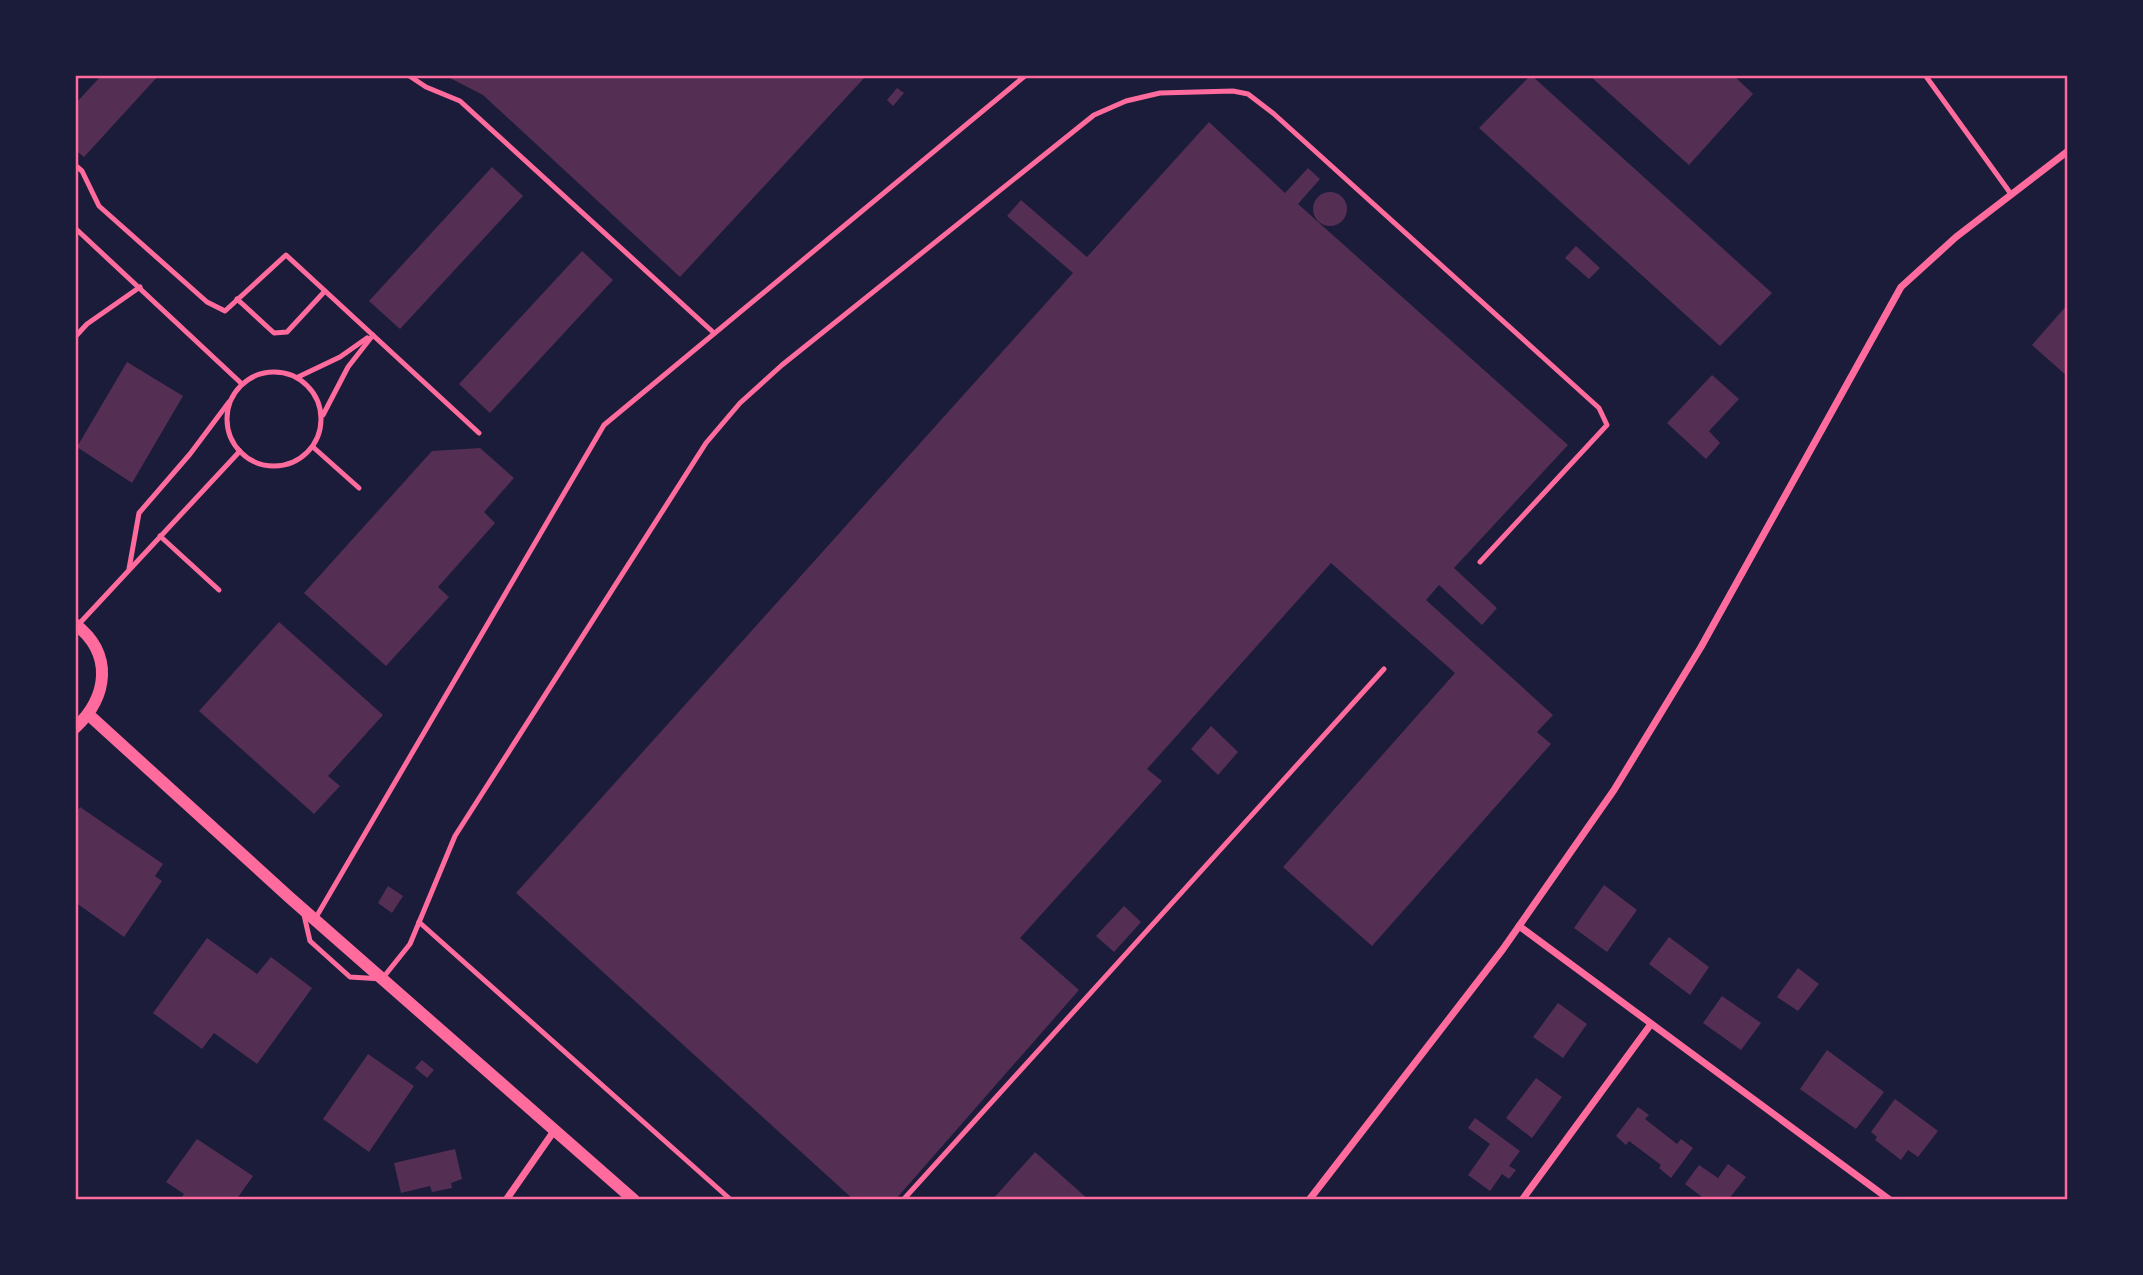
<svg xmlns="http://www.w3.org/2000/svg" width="2143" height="1275" font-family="Roboto,sans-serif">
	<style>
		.building { fill: #542f53 }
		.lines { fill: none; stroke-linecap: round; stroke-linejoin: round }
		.service { stroke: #ff6b9d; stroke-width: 5 }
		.minor { stroke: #ff6b9d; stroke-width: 7 }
		.tertiary { stroke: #ff6b9d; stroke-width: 12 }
		.neatline { fill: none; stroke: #ff6b9d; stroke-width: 2.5 }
	</style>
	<rect width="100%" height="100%" fill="#1b1b3a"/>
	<g class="building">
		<path d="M102 75H159L84 157 75 150V104Z"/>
		<path d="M444 75H867L680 277 483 95Z"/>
		<path d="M1531 75 1772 293 1720 346 1479 128Z"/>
		<path d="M1589 75H1733L1753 94 1689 165Z"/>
		<path d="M897 88 904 93 893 106 887 100Z"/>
		<path d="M1209 122 1285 193 1308 168 1320 179 1298 204 1568 445 1454 568 1497 608 1482 625 1439 585 1426 600 1553 715 1537 732 1551 744 1372 946 1283 867 1455 673 1331 563 1147 769 1162 781 1020 938 1079 990 895 1200H854L516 893 1073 273 1007 216 1021 200 1087 257Z"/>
		<path d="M492 167 523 196 400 329 369 301Z"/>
		<circle cx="1330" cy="209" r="17"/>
		<path d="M1576 246 1600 268 1589 279 1565 258Z"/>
		<path d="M582 251 613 280 490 413 459 384Z"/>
		<path d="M2068 304V377L2032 345Z"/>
		<path d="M127 362 183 396 132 483 77 447Z"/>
		<path d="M1712 375 1739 399 1709 431 1720 443 1706 459 1667 423Z"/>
		<path d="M480 448 514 478 484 512 495 523 438 587 449 597 386 666 304 593 432 451Z"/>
		<path d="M279 622 383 715 328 776 340 786 314 814 199 711Z"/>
		<path d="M1211 726 1238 752 1218 775 1191 749Z"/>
		<path d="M80 807 163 864 155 876 162 881 124 937 75 902V814Z"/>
		<path d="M1604 885 1637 910 1607 952 1574 928Z"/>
		<path d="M388 886 403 896 392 913 378 903Z"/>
		<path d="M1124 906 1141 922 1114 952 1096 936Z"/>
		<path d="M1669 937 1709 967 1690 995 1649 964Z"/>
		<path d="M207 938 257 974 271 957 312 988 257 1064 214 1033 202 1049 153 1013Z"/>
		<path d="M1798 968 1819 984 1798 1011 1777 997Z"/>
		<path d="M1722 996 1761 1023 1741 1050 1703 1023Z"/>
		<path d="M1558 1003 1587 1024 1563 1058 1533 1037Z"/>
		<path d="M1827 1050 1884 1092 1856 1129 1800 1089Z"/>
		<path d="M368 1054 414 1086 369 1152 323 1119Z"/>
		<path d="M422 1060 434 1070 427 1078 415 1068Z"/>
		<path d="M1536 1078 1562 1097 1532 1138 1506 1118Z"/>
		<path d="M1895 1099 1938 1131 1918 1157 1908 1150 1901 1160 1875 1140 1877 1137 1871 1132Z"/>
		<path d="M1638 1107 1649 1115 1645 1119 1677 1144 1681 1139 1693 1148 1671 1178 1659 1168 1661 1165 1629 1141 1626 1145 1616 1136Z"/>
		<path d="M1475 1118 1520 1151 1509 1166 1516 1170 1509 1179 1502 1174 1490 1191 1468 1175 1490 1144 1468 1128Z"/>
		<path d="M197 1139 253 1176 236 1200H180L184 1194 166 1182Z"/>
		<path d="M455 1149 462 1179 451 1183 452 1188 432 1192 430 1186 401 1193 394 1163Z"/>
		<path d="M1035 1152 1089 1200H992Z"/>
		<path d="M1728 1164 1746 1177 1728 1200H1706L1685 1184 1699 1165 1718 1178Z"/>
	</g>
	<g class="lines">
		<g class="service">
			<path d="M408 75 426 87 460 101 714 333"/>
			<path d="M1925 75 2011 194"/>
			<path d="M75 165 82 171 99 206 207 302 225 311 286 255 479 433"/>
			<path d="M75 228 242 384"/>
			<path d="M237 299 274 333 287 332 325 291"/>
			<path d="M75 337 87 324 140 287"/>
			<circle cx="274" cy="419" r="47"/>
			<path d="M298 377 340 357 367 338"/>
			<path d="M323 415 348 367 373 335"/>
			<path d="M313 447 359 488"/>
			<path d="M160 536 219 590"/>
			<path d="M129 569 139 513 190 454 229 402"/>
			<path d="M78 625 240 451"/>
			<path d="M304 915 310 941 350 977 382 979 410 944 455 836 706 443 740 403 782 365 1094 115 1126 101 1160 93 1233 91 1248 94 1274 114 1599 408 1607 425 1480 562"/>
			<path d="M315 919 604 425 1026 75"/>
			<path d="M419 922 731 1200"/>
			<path d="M903 1200 1384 669"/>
		</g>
		<g class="minor">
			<path d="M1519 926 1890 1200"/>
			<path d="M506 1200 554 1131"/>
			<path d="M1309 1200 1503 949 1614 790 1701 647 1901 287 1956 237 2068 151"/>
			<path d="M1522 1200 1651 1024"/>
		</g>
		<g class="tertiary">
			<path d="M75 624C114 654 108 697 75 728"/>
			<path d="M89 715 289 897 634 1200"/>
		</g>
	</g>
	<rect width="2143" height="1275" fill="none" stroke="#1b1b3a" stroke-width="154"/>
	<rect x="77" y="77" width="1989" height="1121" class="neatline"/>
</svg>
